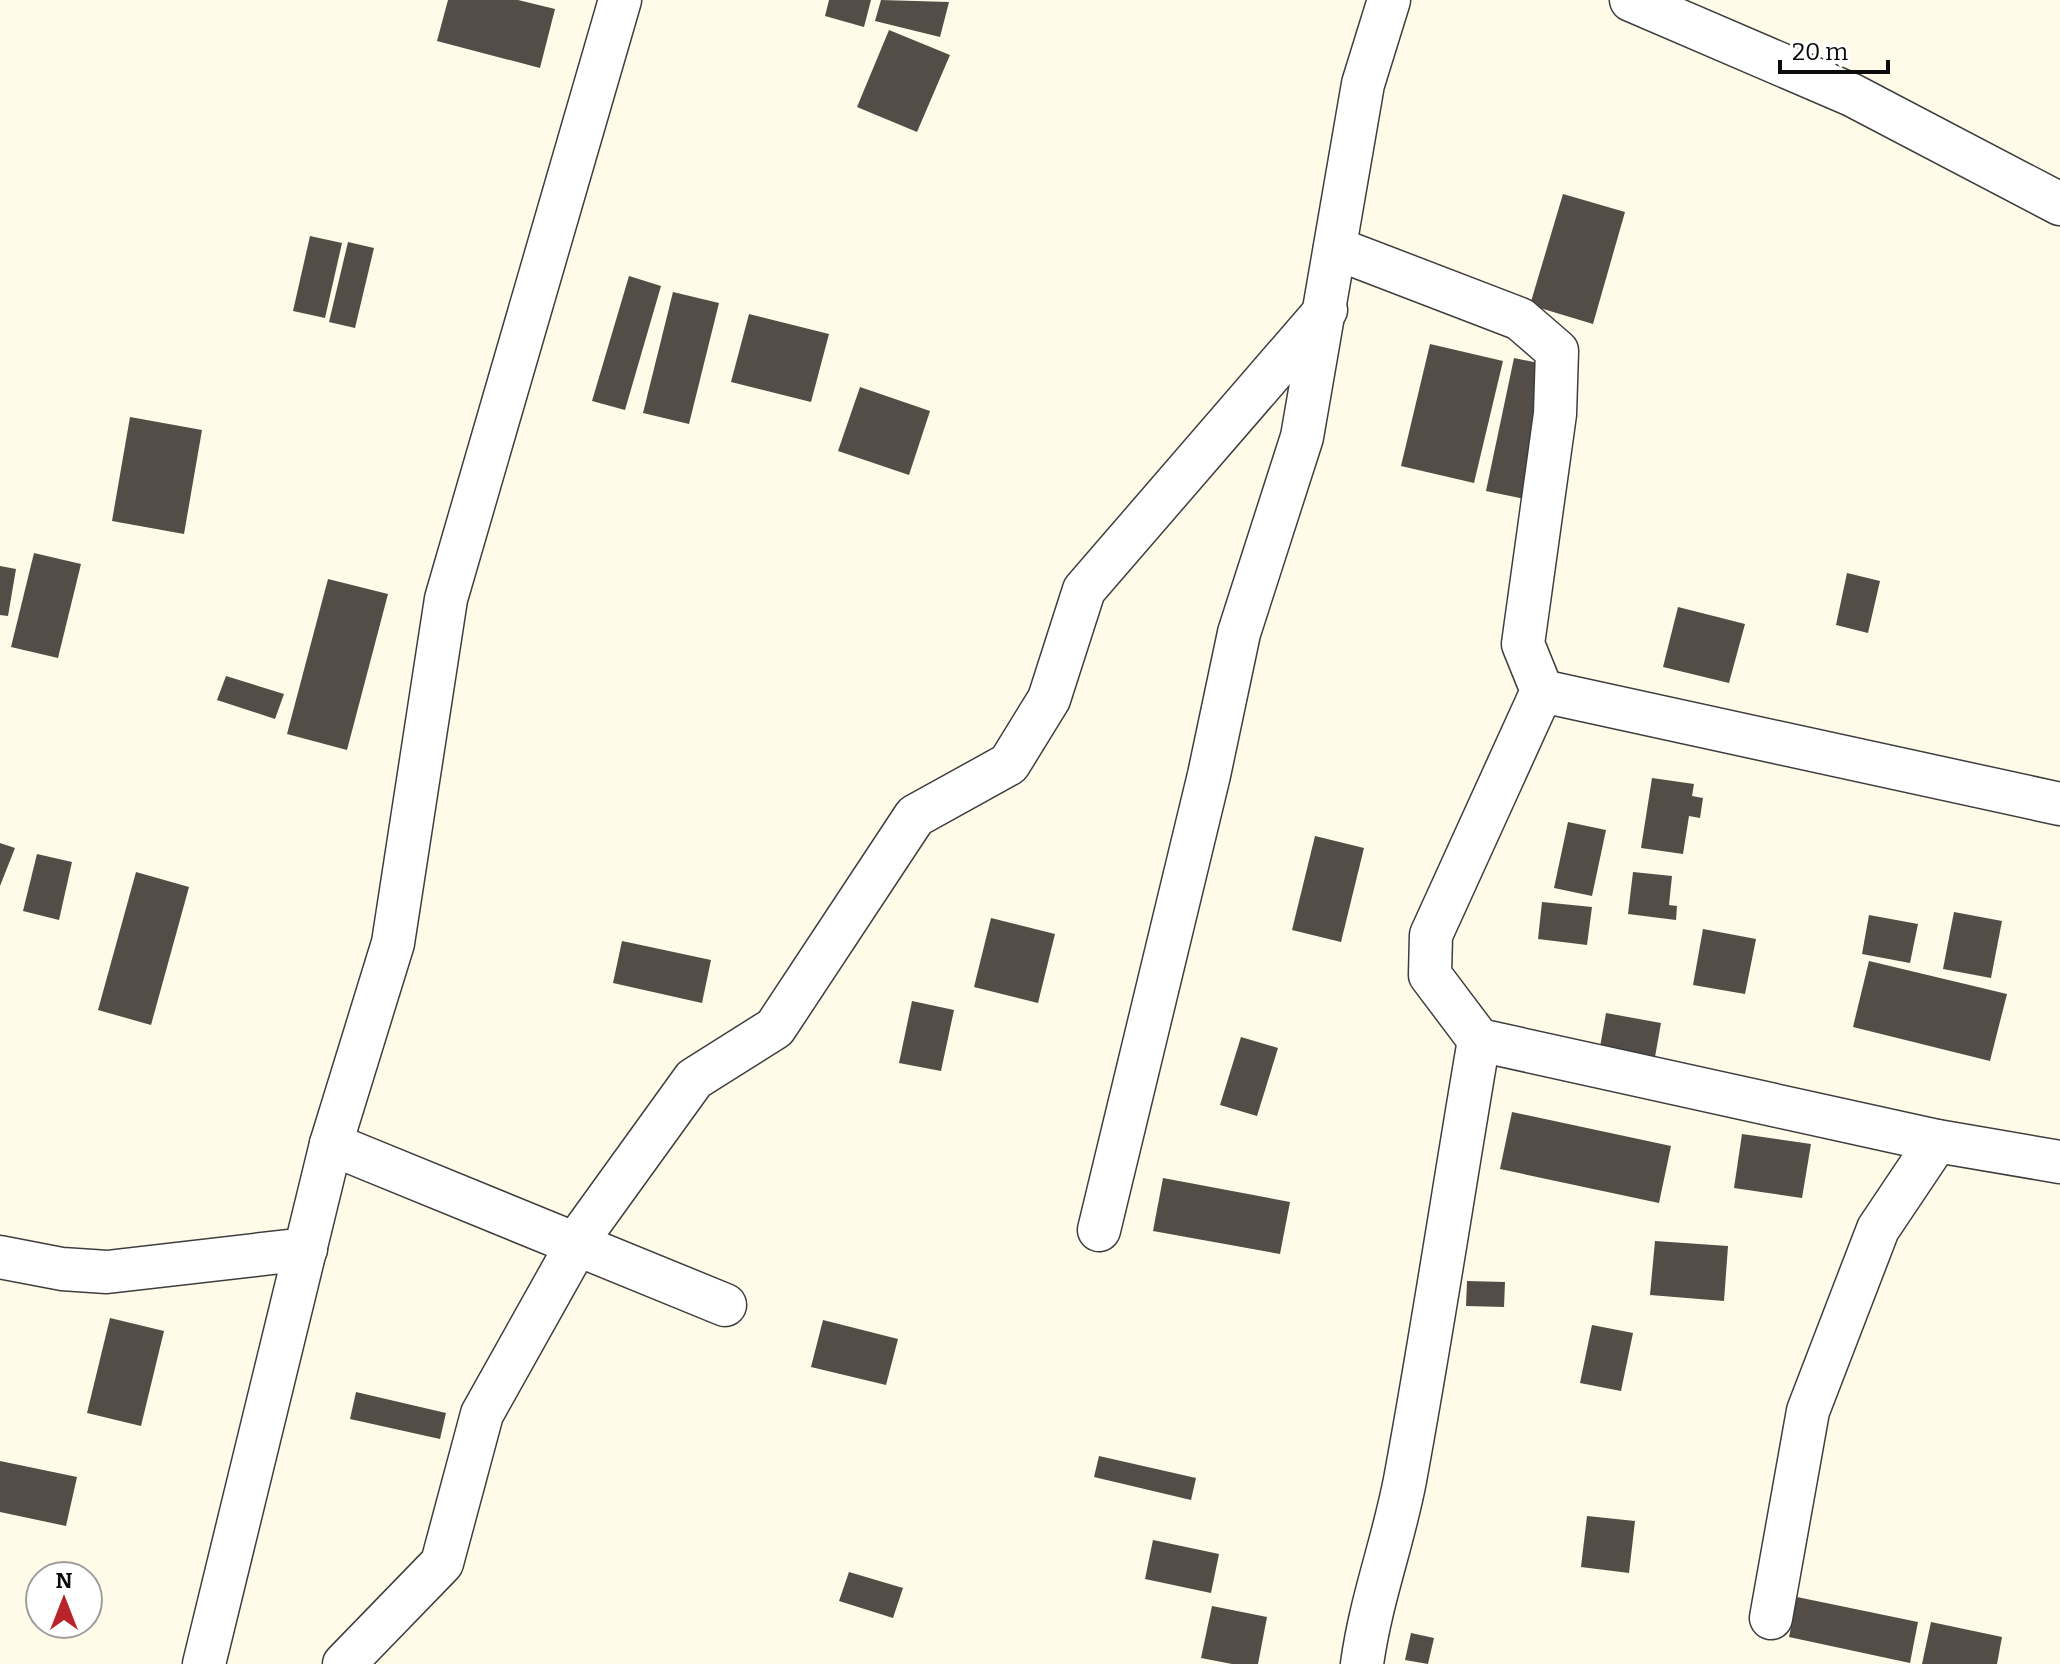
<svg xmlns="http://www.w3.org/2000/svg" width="2060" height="1664" font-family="Bitter,serif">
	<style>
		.building { fill: #534c47 }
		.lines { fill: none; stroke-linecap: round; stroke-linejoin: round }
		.street-casing { stroke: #3e3e3e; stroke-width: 45 }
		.street { stroke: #fff; stroke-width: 42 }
	</style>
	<rect width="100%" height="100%" fill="#fffbe8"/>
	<g class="building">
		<path d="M448 0H518L555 9 540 68 437 41Z"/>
		<path d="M829 0H871L864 27 825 16Z"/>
		<path d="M881 0 949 2 940 37 875 21Z"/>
		<path d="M889 30 950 55 917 132 857 107Z"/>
		<path d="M1563 194 1625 212 1593 324 1530 305Z"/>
		<path d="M310 236 342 243 325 318 293 311Z"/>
		<path d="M348 242 374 248 355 328 329 322Z"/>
		<path d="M629 276 661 286 625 410 592 401Z"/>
		<path d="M673 292 719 303 689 424 643 413Z"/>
		<path d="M749 314 829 334 811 402 731 382Z"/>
		<path d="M1430 344 1503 361 1474 483 1401 466Z"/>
		<path d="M1514 358 1563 368 1535 501 1486 491Z"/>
		<path d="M860 387 930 411 909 475 838 451Z"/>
		<path d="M130 417 202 430 184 534 112 521Z"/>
		<path d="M34 553 81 564 58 658 11 647Z"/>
		<path d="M0 566 16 569 8 616 0 615Z"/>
		<path d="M1847 573 1880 581 1868 633 1836 625Z"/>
		<path d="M328 579 388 594 347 750 287 734Z"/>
		<path d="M1678 607 1745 624 1729 683 1663 667Z"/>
		<path d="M226 676 284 694 275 719 217 700Z"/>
		<path d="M1652 778 1694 784 1692 796 1703 798 1700 818 1689 816 1683 854 1641 848Z"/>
		<path d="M1568 822 1606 830 1592 896 1554 888Z"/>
		<path d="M1315 836 1364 848 1341 942 1292 930Z"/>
		<path d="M0 843 15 848 0 886Z"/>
		<path d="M37 854 72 862 59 920 23 911Z"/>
		<path d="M136 872 189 887 151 1025 98 1010Z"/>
		<path d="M1633 872 1672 876 1669 905 1677 906 1676 920 1628 914Z"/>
		<path d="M1542 902 1592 907 1587 945 1538 939Z"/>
		<path d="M1954 912 2002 921 1991 978 1943 969Z"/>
		<path d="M1869 915 1918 924 1910 963 1862 954Z"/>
		<path d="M991 918 1055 934 1038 1003 974 987Z"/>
		<path d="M1703 929 1756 939 1745 994 1693 985Z"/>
		<path d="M622 941 711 960 702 1003 613 983Z"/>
		<path d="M1869 961 2007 994 1990 1061 1853 1027Z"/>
		<path d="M912 1001 954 1010 941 1071 899 1063Z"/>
		<path d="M1606 1013 1661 1023 1655 1057 1600 1047Z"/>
		<path d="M1241 1037 1278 1048 1257 1116 1220 1105Z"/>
		<path d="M1512 1112 1671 1146 1659 1203 1500 1169Z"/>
		<path d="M1742 1134 1811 1144 1802 1198 1734 1188Z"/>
		<path d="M1163 1178 1290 1202 1280 1254 1153 1231Z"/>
		<path d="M1655 1241 1728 1246 1724 1301 1650 1295Z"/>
		<path d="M1467 1281 1505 1282 1504 1307 1466 1306Z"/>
		<path d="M110 1318 164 1331 141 1426 87 1413Z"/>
		<path d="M823 1320 898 1339 886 1385 811 1367Z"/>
		<path d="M1592 1325 1633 1333 1621 1391 1580 1383Z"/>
		<path d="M356 1392 446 1413 440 1439 350 1419Z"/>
		<path d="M1099 1456 1196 1478 1191 1500 1094 1477Z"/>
		<path d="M0 1461 77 1477 66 1526 0 1512Z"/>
		<path d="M1587 1516 1635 1521 1629 1573 1581 1567Z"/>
		<path d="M1153 1540 1219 1554 1211 1593 1145 1579Z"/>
		<path d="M849 1572 903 1588 893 1618 839 1601Z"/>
		<path d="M1797 1597 1918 1622 1910 1663 1789 1637Z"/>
		<path d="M1212 1606 1267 1617 1258 1664H1232L1201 1658Z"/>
		<path d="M1931 1622 2002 1637 1997 1664H1922Z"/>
		<path d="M1411 1633 1434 1638 1428 1664 1405 1660Z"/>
	</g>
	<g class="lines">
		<defs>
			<g id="street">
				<path d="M1631 0 1852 95 2060 204"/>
				<path d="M1335 248 1520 319 1557 351 1555 414 1523 644 1542 691 1431 935 1430 975 1479 1040 1937 1141 2060 1162"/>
				<path d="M1542 691 2060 804"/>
				<path d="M331 1144 725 1305"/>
				<path d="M1099 1230 1209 775 1239 633 1302 437 1363 84 1389 0"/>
				<path d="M0 1257 62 1269 107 1272 306 1249"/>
				<path d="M1771 1618 1808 1411 1878 1229 1937 1141"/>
				<path d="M204 1664 331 1144 393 943 446 599 620 0"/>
				<path d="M344 1664 442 1563 482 1414 585 1230 694 1079 775 1028 915 816 1009 764 1049 699 1084 590 1326 310"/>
				<path d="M1362 1664C1371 1599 1393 1543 1405 1480 1432 1334 1454 1186 1479 1040"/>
			</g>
		</defs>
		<use href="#street" class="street-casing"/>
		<use href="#street" class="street"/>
	</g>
	<g transform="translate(64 1600)"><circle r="38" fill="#ffffff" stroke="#9d9d9d" stroke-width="2"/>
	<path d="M0-6L14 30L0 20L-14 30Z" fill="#b9242a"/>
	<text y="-12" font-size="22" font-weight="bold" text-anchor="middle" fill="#0b0b0b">N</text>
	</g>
	<path d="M1780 60v12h108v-12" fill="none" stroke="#0b0b0b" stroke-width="4"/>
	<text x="1792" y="60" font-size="24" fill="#0b0b0b" stroke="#ffffff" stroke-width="6" paint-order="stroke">20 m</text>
</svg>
